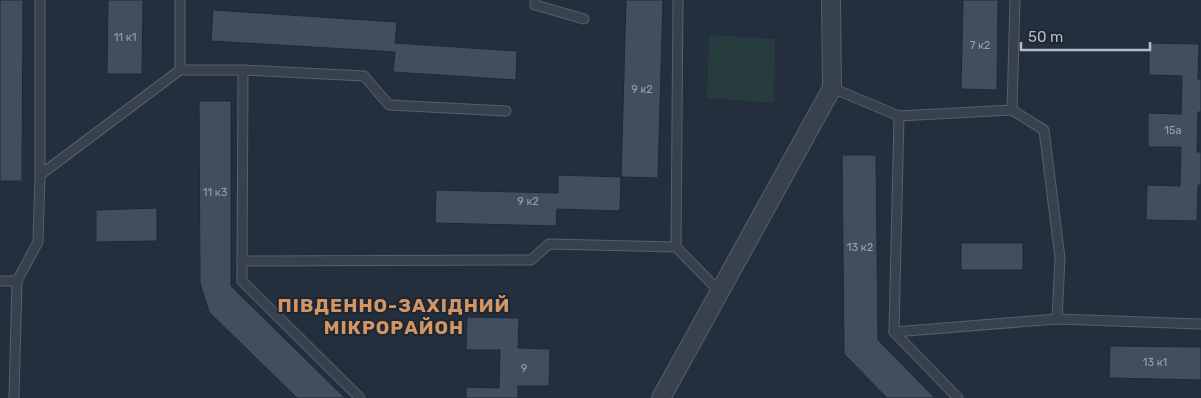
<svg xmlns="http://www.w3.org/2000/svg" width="1201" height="398" font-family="Rubik,sans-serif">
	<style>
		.green { fill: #263c3f }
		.building { fill: #414e5d; stroke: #1f2835 }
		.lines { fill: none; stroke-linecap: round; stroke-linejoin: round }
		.lane-casing { stroke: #565f6c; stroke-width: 11 }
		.street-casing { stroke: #565f6c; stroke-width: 20 }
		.lane { stroke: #38414e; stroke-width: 9 }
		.street { stroke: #38414e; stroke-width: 18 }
		.labels { text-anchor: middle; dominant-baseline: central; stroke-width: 4; stroke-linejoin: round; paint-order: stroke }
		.number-label { font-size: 11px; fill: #98a0ae }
		.district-label { font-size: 19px; font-weight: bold; letter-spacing: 1px; fill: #d49565; stroke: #1d2633 }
	</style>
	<rect width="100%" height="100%" fill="#242f3e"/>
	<path class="green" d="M709 35 775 39 774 103 707 98Z"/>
	<g class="building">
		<path d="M0 0H23L22 181H0Z"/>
		<path d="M108 0H143L142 74H107Z"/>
		<path d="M626 0H663L658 178 621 177Z"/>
		<path d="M963 0H998L997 90 961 89Z"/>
		<path d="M213 10 397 22 395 43 517 51 516 80 393 72 395 52 211 41Z"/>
		<path d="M1149 43 1199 44 1198 79H1201V112H1198L1197 152H1201V185H1198L1197 221 1146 220 1147 185 1180 186 1181 147H1148V113L1181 114 1182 76 1149 75Z"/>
		<path d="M199 101H231V286L345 398H297L209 312 200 283Z"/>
		<path d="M842 155H876L878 340 935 398H887L844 354Z"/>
		<path d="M558 175 621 177 620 211 557 209 556 226 435 223 436 190 558 193Z"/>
		<path d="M157 208V241L96 242V210Z"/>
		<rect x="961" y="243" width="62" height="27"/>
		<path d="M467 317 519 318 518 348 550 349 549 386H518V398H466V387L499 388 500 350H466Z"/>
		<path d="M1110 346 1201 347V380L1109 378Z"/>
	</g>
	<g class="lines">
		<defs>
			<g id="lane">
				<path d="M180 0V70"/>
				<path d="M535 0V5L584 19"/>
				<path d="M243 70 364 76 389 105 506 111"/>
				<path d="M832 88 899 116 894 332 958 398"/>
				<path d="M1012 110 1044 130 1060 258 1057 319"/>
				<path d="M899 116 1012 110 1015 0"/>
				<path d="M40 175 180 70H243L242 281 360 398"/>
				<path d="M676 247 678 0"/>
				<path d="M242 261 531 260 549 244 676 247 720 292"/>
				<path d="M0 281H17"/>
				<path d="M894 332 1057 319 1201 324"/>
				<path d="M14 398 17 281 38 242 40 175V0"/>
			</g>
			<path id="street" d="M661 398 832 88 831 0"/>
		</defs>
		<use href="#lane" class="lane-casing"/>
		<use href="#street" class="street-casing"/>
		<use href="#lane" class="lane"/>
		<use href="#street" class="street"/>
	</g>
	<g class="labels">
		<g class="number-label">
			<text x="125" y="37">11 к1</text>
			<text x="980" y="45">7 к2</text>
			<text x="642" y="89">9 к2</text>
			<text x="1173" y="130">15а</text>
			<text x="215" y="192">11 к3</text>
			<text x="528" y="201">9 к2</text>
			<text x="860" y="247">13 к2</text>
			<text x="1155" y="362">13 к1</text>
			<text x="524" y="368">9</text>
		</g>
		<g class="district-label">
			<text x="394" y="305">ПІВДЕННО-ЗАХІДНИЙ<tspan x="394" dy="22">МІКРОРАЙОН</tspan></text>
		</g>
	</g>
	<path d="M1021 42v8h129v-8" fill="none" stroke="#b5bcc9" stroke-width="2.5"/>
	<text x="1028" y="42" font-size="15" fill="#b5bcc9" stroke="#1d2633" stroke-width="4" paint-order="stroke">50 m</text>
</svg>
